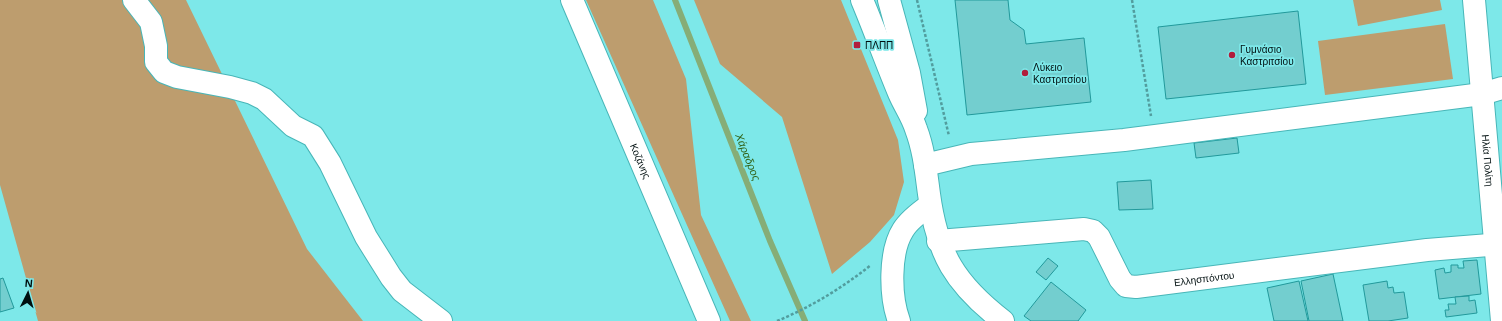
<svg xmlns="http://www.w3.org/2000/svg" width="1502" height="321" font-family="Arial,sans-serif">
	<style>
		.green { fill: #bd9d6e }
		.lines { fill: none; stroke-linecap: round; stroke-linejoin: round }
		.stream { stroke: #86ad77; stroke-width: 6 }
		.building { fill: #73cecf; stroke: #22999b }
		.street-casing { stroke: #48b6b8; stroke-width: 24 }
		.secondary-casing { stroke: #48b6b8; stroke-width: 24 }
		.path { stroke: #529d9e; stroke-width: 2.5; stroke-dasharray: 3 2; stroke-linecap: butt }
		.street { stroke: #fff; stroke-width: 22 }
		.secondary { stroke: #fff; stroke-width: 22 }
		.poi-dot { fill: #b11e3c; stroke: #7de8e9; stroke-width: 1.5 }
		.labels { text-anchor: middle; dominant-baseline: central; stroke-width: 3.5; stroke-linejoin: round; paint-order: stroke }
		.poi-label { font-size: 10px; fill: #000f10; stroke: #7de8e9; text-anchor: start }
		.street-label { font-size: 10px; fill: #000f10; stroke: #7de8e9 }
		.water-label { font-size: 11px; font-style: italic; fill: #326318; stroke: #7de8e9 }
	</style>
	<rect width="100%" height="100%" fill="#7de8e9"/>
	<g class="green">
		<path d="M0 0H186L307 249 363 321H38L0 185Z"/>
		<path d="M586 0H653L686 79 701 215 751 321H730Z"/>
		<path d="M694 0H841L898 140 904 182 894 215 870 242 832 274 782 117 720 64Z"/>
		<path d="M1353 0H1440L1442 10 1358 26Z"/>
		<path d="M1445 24 1453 79 1325 95 1318 41Z"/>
	</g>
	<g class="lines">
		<path class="stream" d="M675 0 770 241 805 321"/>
	</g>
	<g class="building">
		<path d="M955 0H1008L1010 20 1024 30 1026 44 1084 38 1091 102 967 115Z"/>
		<path d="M1298 11 1306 84 1166 99 1158 27Z"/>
		<path d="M1237 138 1239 153 1196 158 1194 143Z"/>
		<path d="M1151 180 1153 209 1119 210 1117 182Z"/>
		<path d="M1048 258 1058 266 1046 280 1036 272Z"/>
		<path d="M1477 260 1481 294 1439 299 1435 270 1444 268 1445 273 1451 272V265H1458V268H1464L1463 261Z"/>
		<path d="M1333 274 1343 321H1309L1301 281Z"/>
		<path d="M3 278 14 308 0 312V279Z"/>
		<path d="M1299 281 1308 321H1274L1267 288Z"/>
		<path d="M1387 281 1388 288 1393 287 1394 293 1404 292 1408 318 1388 321H1369L1363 285Z"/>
		<path d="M1051 282 1086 310 1078 321H1031L1024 316Z"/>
		<path d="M1469 296V301L1475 300 1477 313 1446 317 1445 310H1449L1448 304H1456L1455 297Z"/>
	</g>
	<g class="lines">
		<defs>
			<g id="street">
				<path d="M134 0 151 22 156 46V62L164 72 177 77 230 87 252 93 264 99 293 126 313 136 330 163 366 237 391 277 402 291 441 321"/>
				<path id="s1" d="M1474 0 1502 321"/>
				<path d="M925 165 971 154 1124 140 1482 94 1502 88"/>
				<path id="s2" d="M938 241 1084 229 1093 231 1099 237 1120 279 1126 286 1136 287 1427 250 1502 244"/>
				<path d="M899 321C890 297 889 252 903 230 909 220 920 212 930 205"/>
			</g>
			<g id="secondary">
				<path id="s3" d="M572 0 709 321"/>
				<path d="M862 0C875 31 886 62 899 93 904 105 912 116 916 129 924 150 926 172 929 194 937 254 955 284 1003 321"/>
				<path d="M889 0 909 73 916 111"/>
			</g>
		</defs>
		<use href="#street" class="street-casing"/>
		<use href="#secondary" class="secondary-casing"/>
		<g class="path">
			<path d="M917 0 949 136"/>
			<path d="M1132 0 1151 116"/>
			<path d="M777 321C811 307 842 288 871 265"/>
		</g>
		<use href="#street" class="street"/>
		<use href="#secondary" class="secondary"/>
	</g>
	<g class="poi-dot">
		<rect x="853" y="41" width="8" height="8" rx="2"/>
		<circle cx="1232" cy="55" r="4"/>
		<circle cx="1025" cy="73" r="4"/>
	</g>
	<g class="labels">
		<g class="poi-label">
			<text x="865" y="45">ΠΛΠΠ</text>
			<text x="1240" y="49">Γυμνάσιο<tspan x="1240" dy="12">Καστριτσίου</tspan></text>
			<text x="1033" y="67">Λύκειο<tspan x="1033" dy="12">Καστριτσίου</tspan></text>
		</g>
		<g class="street-label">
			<text stroke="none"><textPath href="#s3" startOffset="175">Κοζάνης</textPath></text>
			<text stroke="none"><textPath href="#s1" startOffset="161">Ηλία Πολίτη</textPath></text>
			<text stroke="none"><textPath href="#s2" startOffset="299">Ελλησπόντου</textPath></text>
		</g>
		<g class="water-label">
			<text transform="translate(748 157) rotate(68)">Χάραδρος</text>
		</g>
	</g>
	<g transform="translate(28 293) rotate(5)" stroke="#7de8e9" stroke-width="3" paint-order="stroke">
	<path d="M0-3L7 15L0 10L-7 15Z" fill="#000f10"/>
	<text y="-6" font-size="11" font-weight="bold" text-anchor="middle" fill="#000f10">N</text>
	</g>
</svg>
